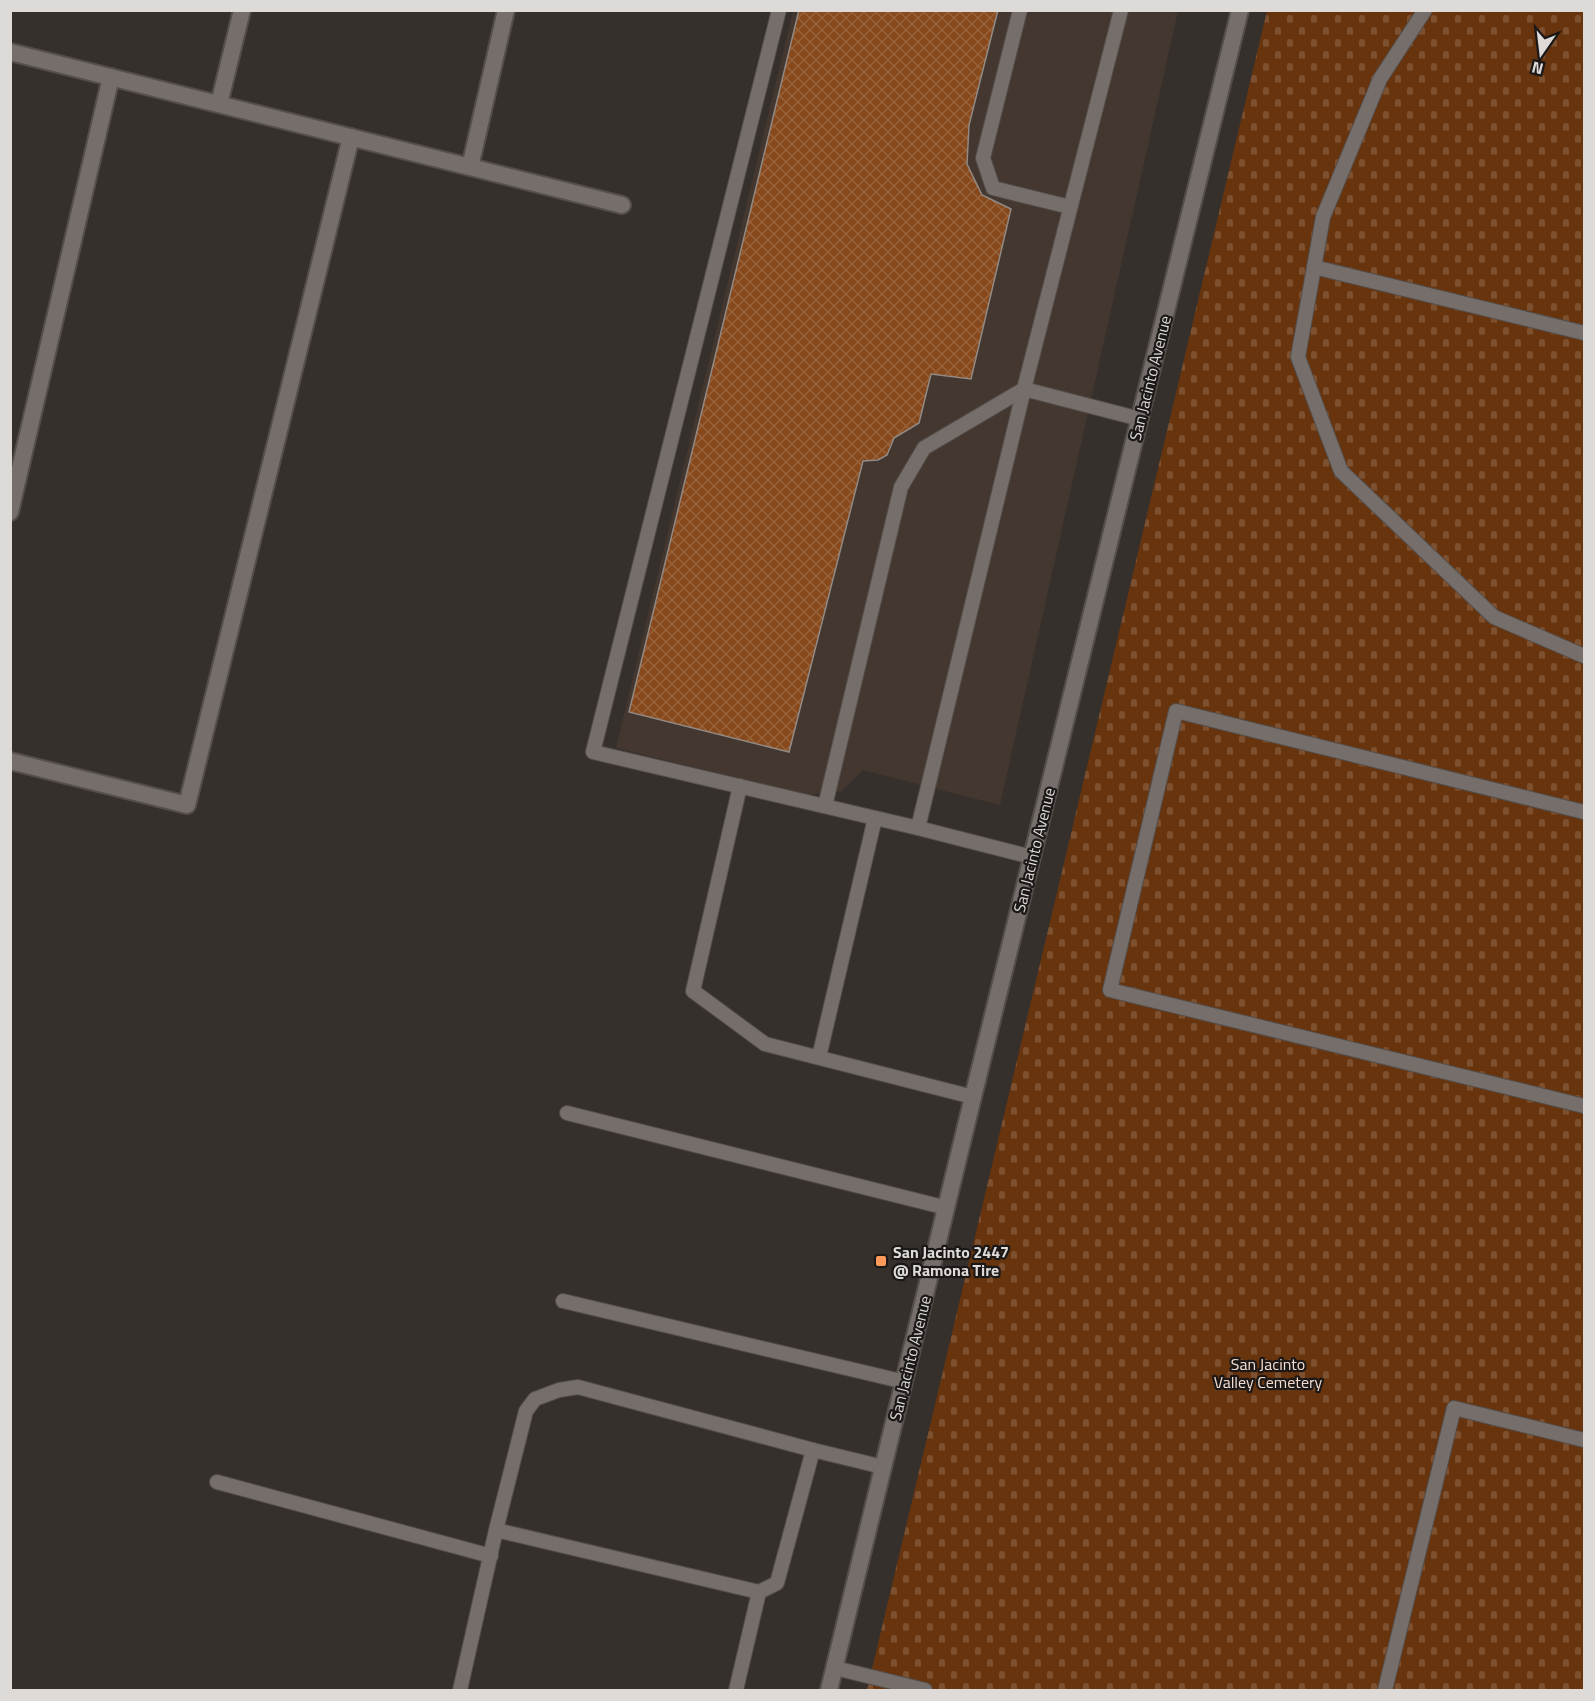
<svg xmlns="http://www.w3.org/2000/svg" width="1595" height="1701" font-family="'Titillium Web',sans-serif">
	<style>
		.built { fill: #443730 }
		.cemetery { fill: url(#cemetery-stones) }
		.building { fill: url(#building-cross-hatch); stroke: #918a85; stroke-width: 1.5 }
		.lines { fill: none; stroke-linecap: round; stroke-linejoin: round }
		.service-casing { stroke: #544e4b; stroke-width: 16 }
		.minor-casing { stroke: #544e4b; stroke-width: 20 }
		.secondary-casing { stroke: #544e4b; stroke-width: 20 }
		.service { stroke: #756e6a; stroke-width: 14 }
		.minor { stroke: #756e6a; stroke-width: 16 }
		.secondary { stroke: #756e6a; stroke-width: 16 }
		.poi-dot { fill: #ff9b5a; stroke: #1b1817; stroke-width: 2 }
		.labels { text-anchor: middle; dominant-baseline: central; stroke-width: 4.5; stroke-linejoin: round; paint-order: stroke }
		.street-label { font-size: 16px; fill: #dedad7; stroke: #1b1817 }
		.poi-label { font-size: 16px; font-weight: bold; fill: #dedad7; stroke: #1b1817; text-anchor: start }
		.park-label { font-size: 16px; fill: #f4ddcf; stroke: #1b1817 }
	</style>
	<defs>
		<pattern id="cemetery-stones" width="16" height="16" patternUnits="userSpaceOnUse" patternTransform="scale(1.5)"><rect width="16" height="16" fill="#68340e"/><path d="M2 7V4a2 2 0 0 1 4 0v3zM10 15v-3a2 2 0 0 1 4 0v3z" fill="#7d5130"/></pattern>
		<pattern id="building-cross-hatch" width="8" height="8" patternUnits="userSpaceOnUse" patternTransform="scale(1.5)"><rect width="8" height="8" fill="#87481b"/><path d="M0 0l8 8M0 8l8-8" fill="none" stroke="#98623b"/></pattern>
	</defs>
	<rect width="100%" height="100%" fill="#36302c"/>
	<path class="built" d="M793 11H1178L1000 805 863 770 842 791 808 795 616 748Z"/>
	<path class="cemetery" d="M1267 11H1584V1690H867Z"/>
	<path class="building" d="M799 10H998L969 125 967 164 982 195 1011 209 971 379 931 374 919 423 894 438 887 455 878 460 863 461 789 752 629 712Z"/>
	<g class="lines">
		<defs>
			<g id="service">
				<path d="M779 10 593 752 918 828 1024 389 1140 419"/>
				<path d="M1020 10 983 158 993 188 1070 207"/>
				<path d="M1425 10 1380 79 1323 217 1298 357 1341 471 1494 617 1584 656"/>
				<path d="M1314 267 1584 333"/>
				<path d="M740 786 693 991 765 1044 973 1097"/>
				<path d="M825 806 901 487 924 448 1024 389 1121 10"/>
				<path d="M1584 812 1176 711 1110 990 1584 1106"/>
				<path d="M918 828 1032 857"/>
				<path d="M819 1057 875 818"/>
				<path d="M567 1113 947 1208"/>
				<path d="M563 1301 905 1382"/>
				<path d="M813 1450 883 1467"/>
				<path d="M217 1482 491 1556"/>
				<path d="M835 1668 925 1690"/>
				<path d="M460 1690 496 1530 759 1592 777 1583 813 1450 578 1387 559 1390 535 1399 526 1411 496 1530"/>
				<path d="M736 1690 759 1592"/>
				<path d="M1385 1690 1454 1408 1584 1440"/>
			</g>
			<g id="minor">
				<path d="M10 52 622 205"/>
				<path d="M219 104 242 10"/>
				<path d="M470 167 506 10"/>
				<path d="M10 512 111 77"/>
				<path d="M10 761 187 805 351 137"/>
			</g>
			<path id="secondary" d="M829 1690 973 1097 1240 10"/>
		</defs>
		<use href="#service" class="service-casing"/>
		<use href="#minor" class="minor-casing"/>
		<use href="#secondary" class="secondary-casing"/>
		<use href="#service" class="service"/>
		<use href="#minor" class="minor"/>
		<use href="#secondary" class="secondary"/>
	</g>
	<rect class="poi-dot" x="875" y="1255" width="12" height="12" rx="3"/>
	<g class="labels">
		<g class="street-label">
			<text transform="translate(1150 378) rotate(-76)">San Jacinto Avenue</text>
			<text transform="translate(1034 850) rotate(-76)">San Jacinto Avenue</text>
			<text transform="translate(910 1358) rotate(-76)">San Jacinto Avenue</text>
		</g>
		<g class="poi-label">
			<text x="893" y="1252">San Jacinto 2447<tspan x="893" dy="18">@ Ramona Tire</tspan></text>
		</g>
		<g class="park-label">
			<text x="1268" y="1364">San Jacinto<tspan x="1268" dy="18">Valley Cemetery</tspan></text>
		</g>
	</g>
	<rect width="1595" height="1701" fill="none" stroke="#dedad7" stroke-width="24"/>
	<g transform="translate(1541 54) rotate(194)" stroke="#1b1817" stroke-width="4.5" paint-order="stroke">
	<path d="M0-4.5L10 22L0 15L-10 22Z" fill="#dedad7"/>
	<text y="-9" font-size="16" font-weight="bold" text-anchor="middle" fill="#dedad7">N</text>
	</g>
</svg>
